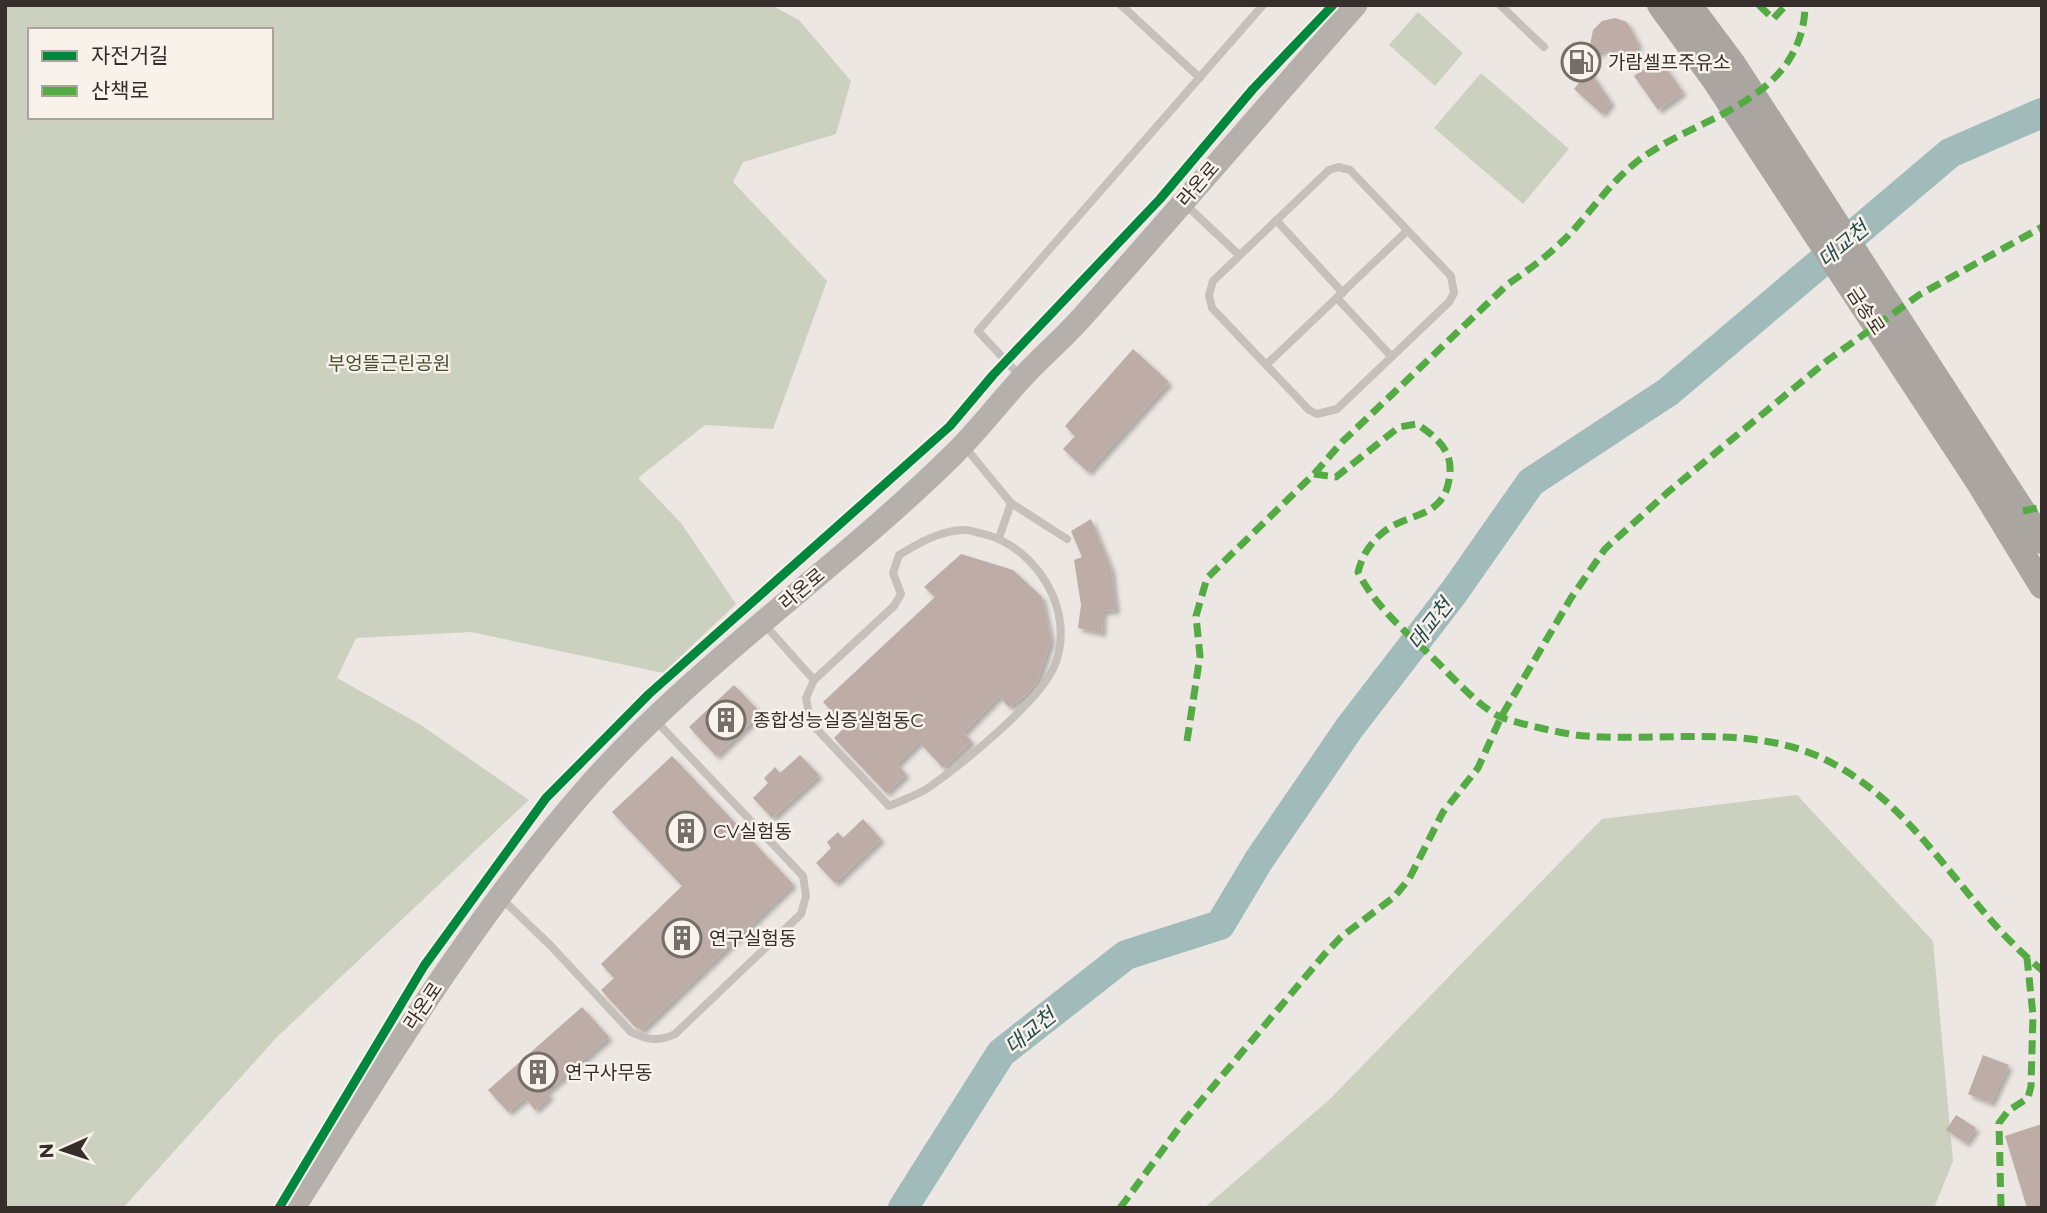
<svg xmlns="http://www.w3.org/2000/svg" width="2047" height="1213" font-family="Montserrat,'Noto Sans KR',sans-serif">
	<style>
		.green { fill: #ccd0be; fill-rule: evenodd }
		.lines { fill: none; stroke-linecap: round; stroke-linejoin: round }
		.river { stroke: #a1baba; stroke-width: 30 }
		.building { fill: #bdada6; filter: url(#shadow) }
		.lane { stroke: #c5c0bb; stroke-width: 8 }
		.secondary { stroke: #b5b0ac; stroke-width: 23 }
		.primary { stroke: #aaa5a0; stroke-width: 26 }
		.quiet { stroke: #54ab44; stroke-width: 7; stroke-dasharray: 14 7; stroke-linecap: butt }
		.cycleway-casing { stroke: #f8f2ea; stroke-width: 13 }
		.cycleway { stroke: #00873e; stroke-width: 9 }
		.labels { text-anchor: middle; dominant-baseline: central; stroke-width: 5; stroke-linejoin: round; paint-order: stroke }
		.poi-label { font-size: 19px; fill: #352e2a; stroke: #f8f2ea; text-anchor: start }
		.street-label { font-size: 19px; fill: #352e2a; stroke: #f8f2ea }
		.park-label { font-size: 19px; fill: #445031; stroke: #f8f2ea }
		.water-label { font-size: 21px; font-style: italic; fill: #244d52; stroke: #f8f2ea }
	</style>
	<defs>
		<filter id="shadow"><feDropShadow dx="4" dy="4" stdDeviation="2" flood-color="#0004"/></filter>
	</defs>
	<rect width="100%" height="100%" fill="#ece7e2"/>
	<g class="green">
		<path d="M5 5H771L799 20 851 81 836 134 743 162 733 182 827 281 773 429 705 425 638 478 681 523 736 604 663 673 471 632 356 638 337 678 421 725 529 800 276 1038 123 1208H5ZM30 30H271V117H30Z"/>
		<path d="M1418 12 1463 53 1435 86 1389 45Z"/>
		<path d="M1481 73 1569 149 1523 204 1434 128Z"/>
		<path d="M1797 795 1933 941 1953 1161 1934 1208H1204L1330 1099 1602 819Z"/>
	</g>
	<g class="lines">
		<path class="river" d="M903 1208 1001 1053 1126 955 1220 925 1259 860 1350 727 1454 592 1531 482 1668 392 1950 153 2042 113"/>
	</g>
	<g class="building">
		<path d="M1615 18 1627 22 1638 43 1634 69 1623 53 1602 51 1594 55 1590 45 1593 30 1602 21Z"/>
		<path d="M1659 58 1683 92 1658 110 1634 76Z"/>
		<path d="M1584 62 1611 102 1602 114 1574 89 1581 80 1574 69Z"/>
		<path d="M1133 349 1169 382 1088 472 1063 449 1075 436 1065 426Z"/>
		<path d="M1091 519 1111 568 1116 610 1103 611 1102 633 1078 628 1081 605 1074 560 1082 557 1071 531Z"/>
		<path d="M961 554 1013 570 1042 597 1051 640 1037 682 1025 696 1009 707 999 696 963 733 972 741 943 768 919 742 897 764 906 774 886 793 834 738 846 726 823 702 935 597 924 587Z"/>
		<path d="M734 685 761 713 716 756 689 727Z"/>
		<path d="M800 755 819 775 772 818 753 798 768 783 764 778 775 767 780 773Z"/>
		<path d="M672 756 793 884 642 1030 635 1027 601 990 614 978 601 964 682 886 612 812Z"/>
		<path d="M863 819 881 839 835 883 816 863 831 848 827 842 838 832 843 838Z"/>
		<path d="M582 1007 609 1037 546 1092 550 1096 535 1110 525 1098 508 1112 488 1090Z"/>
		<path d="M1983 1055 2009 1065 1991 1103 1968 1094Z"/>
		<path d="M1956 1115 1976 1128 1966 1143 1946 1130Z"/>
		<path d="M2042 1124V1208H2027L2005 1136Z"/>
	</g>
	<g class="lines">
		<g class="lane">
			<path d="M1121 5 1200 78"/>
			<path d="M1500 5 1544 47"/>
			<path d="M1338 167 1350 170 1451 276 1454 293 1449 302 1337 409 1317 414 1309 410 1212 308 1209 295 1213 281 1329 170Z"/>
			<path d="M1185 204 1239 255"/>
			<path d="M1276 220 1343 293"/>
			<path d="M1338 299 1391 356"/>
			<path d="M1267 364 1407 231"/>
			<path d="M1020 376 978 331 1263 5"/>
			<path d="M965 447 1011 503 1067 539"/>
			<path d="M999 538 1011 503"/>
			<path d="M764 624 814 680 806 698 811 723 889 806C902 800 916 796 928 788 961 765 1038 703 1054 667 1077 613 1038 548 984 534 977 533 969 529 963 530 939 531 919 543 899 555L893 573 901 594 894 606 814 680"/>
			<path d="M502 899 551 946 631 1032C647 1040 659 1042 675 1034L801 914 806 896 803 876 656 721"/>
		</g>
		<path class="secondary" d="M294 1208C385 1064 473 918 586 789 695 665 833 573 951 457 976 433 997 405 1021 379 1041 357 1064 338 1084 315 1175 213 1265 108 1356 5"/>
		<g class="primary">
			<path d="M1660 5 1714 79 1978 481 2042 586"/>
			<path d="M1689 5 1733 64 2042 541"/>
		</g>
		<g class="quiet">
			<path d="M1759 5 1773 19 1786 5"/>
			<path d="M1314 474 1336 477 1399 427 1417 424C1433 435 1451 448 1450 470 1448 522 1408 509 1380 535 1368 546 1362 557 1358 572 1375 606 1404 630 1431 656 1449 673 1480 709 1503 718 1521 724 1567 735 1586 736 1663 742 1749 724 1822 758 1918 803 1962 906 2042 970"/>
			<path d="M2023 511 2042 507"/>
			<path d="M1187 741 1200 656 1196 616 1207 578 1314 474 1342 442 1508 284C1533 267 1558 248 1577 226 1598 202 1614 179 1639 160 1683 127 1741 115 1779 73 1796 54 1805 30 1805 5"/>
			<path d="M1120 1208 1184 1121 1323 956 1341 937 1394 897 1409 879 1443 812 1478 768 1501 717 1571 598 1605 549 1668 492 1828 360 1919 295 2042 227"/>
			<path d="M2001 1208 1999 1123 2008 1111 2028 1098 2031 1086 2033 1015 2027 958"/>
		</g>
		<defs>
			<path id="cycleway" d="M279 1208 424 966 546 798 649 694 950 426 993 375 1160 199 1253 89 1333 5"/>
		</defs>
		<use href="#cycleway" class="cycleway-casing"/>
		<use href="#cycleway" class="cycleway"/>
	</g>
	<defs>
		<symbol id="fuel-ring" viewBox="-11 -11 22 22"><circle r="9.5" fill="#f8f2ea" stroke="#756f6a" stroke-width="1.5"/><path d="M-5.5-6h7V0h2V4h1.3V-2.5L3-4.5l.8-.8L6-3V5H2.5V1h-1V6h-7ZM-4.2-4.7v3.2H.2V-4.7Z" fill="#756f6a"/></symbol>
		<symbol id="building-ring" viewBox="-11 -11 22 22"><circle r="9.5" fill="#f8f2ea" stroke="#756f6a" stroke-width="1.5"/><path d="M-4-6H4V6H1V3H-1V6H-4ZM-2.5-4.3h1.7v1.8h-1.7ZM.8-4.3h1.7v1.8H.8ZM-2.5-1h1.7V.8h-1.7ZM.8-1h1.7V.8H.8Z" fill="#756f6a"/></symbol>
	</defs>
	<g fill-rule="evenodd">
		<use href="#fuel-ring" x="1559" y="40" width="44" height="44"/>
		<use href="#building-ring" x="704" y="698" width="44" height="44"/>
		<use href="#building-ring" x="664" y="809" width="44" height="44"/>
		<use href="#building-ring" x="660" y="916" width="44" height="44"/>
		<use href="#building-ring" x="516" y="1050" width="44" height="44"/>
	</g>
	<g class="labels">
		<g class="poi-label">
			<text x="1608" y="62">가람셀프주유소</text>
			<text x="753" y="720">종합성능실증실험동C</text>
			<text x="713" y="831">CV실험동</text>
			<text x="709" y="938">연구실험동</text>
			<text x="565" y="1072">연구사무동</text>
		</g>
		<g class="street-label">
			<text transform="translate(1198 184) rotate(-49)">라온로</text>
			<text transform="translate(1866 311) rotate(57)">금송로</text>
			<text transform="translate(802 589) rotate(-40)">라온로</text>
			<text transform="translate(423 1006) rotate(-56)">라온로</text>
		</g>
		<g class="park-label">
			<text x="389" y="363">부엉뜰근린공원</text>
		</g>
		<g class="water-label">
			<text transform="translate(1843 244) rotate(-40)">대교천</text>
			<text transform="translate(1430 624) rotate(-52)">대교천</text>
			<text transform="translate(1030 1031) rotate(-39)">대교천</text>
		</g>
	</g>
	<rect width="2047" height="1213" fill="none" stroke="#352e2a" stroke-width="14"/>
	<rect x="28" y="28" width="245" height="91" fill="#f8f2ea" stroke="#aaa49d" stroke-width="2"/>
	<rect x="42" y="51" width="35" height="10" fill="#00873e" stroke="#aaa49d" stroke-width="2"/>
	<text x="91" y="63" font-size="21" fill="#352e2a">자전거길</text>
	<rect x="42" y="86" width="35" height="10" fill="#54ab44" stroke="#aaa49d" stroke-width="2"/>
	<text x="91" y="98" font-size="21" fill="#352e2a">산책로</text>
	<g transform="translate(63 1150) rotate(267)" stroke="#f8f2ea" stroke-width="5" paint-order="stroke">
	<path d="M0-5L12 26L0 18L-12 26Z" fill="#352e2a"/>
	<text y="-10" font-size="19" font-weight="bold" text-anchor="middle" fill="#352e2a">N</text>
	</g>
</svg>
